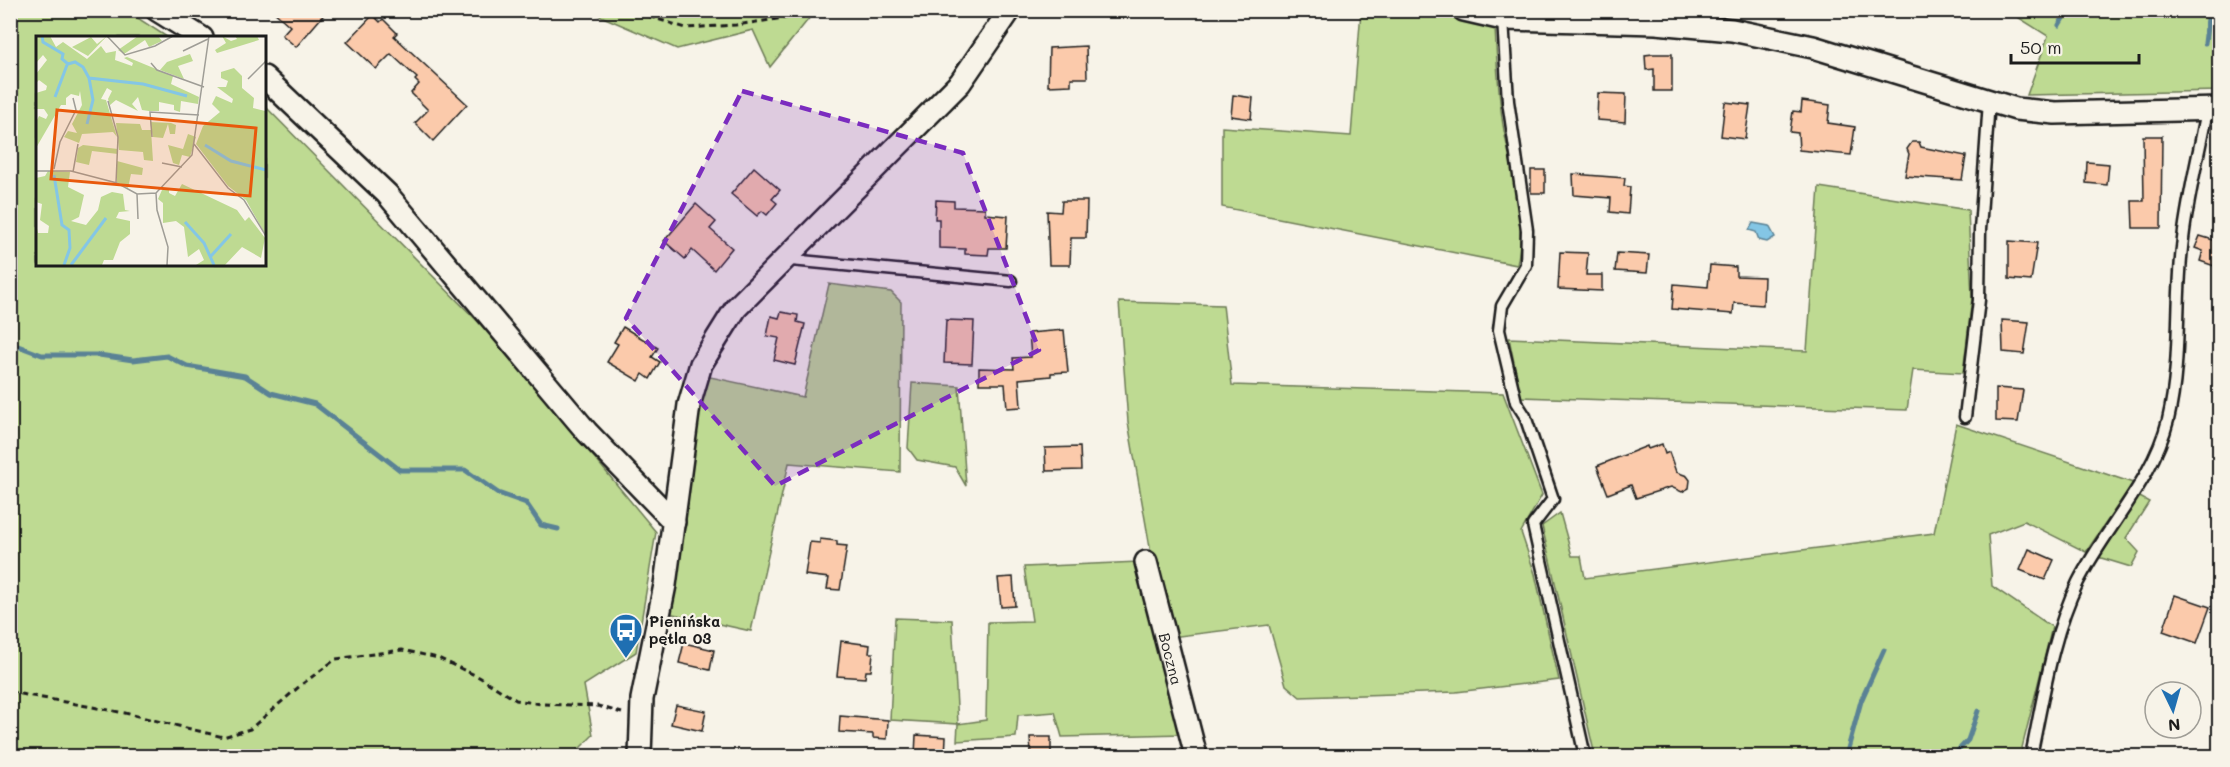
<svg xmlns="http://www.w3.org/2000/svg" width="2230" height="767" font-family="Mali,sans-serif">
	<style>
		.green { fill: #beda92; stroke: #6d7b57; stroke-width: 1.5 }
		.water { fill: #84c6e5; stroke: #5a8295; stroke-width: 1.5 }
		.lines { fill: none; stroke-linecap: round; stroke-linejoin: round }
		.stream { stroke: #5a8295; stroke-width: 5 }
		.building { fill: #fbcaab; stroke: #1c1c1c; stroke-width: 1.5 }
		.lane-casing { stroke: #1c1c1c; stroke-width: 15 }
		.street-casing { stroke: #1c1c1c; stroke-width: 26 }
		.path { stroke: #1c1c1c; stroke-width: 3; stroke-dasharray: 6 4.5; stroke-linecap: butt }
		.lane { stroke: #f7f3e8; stroke-width: 10 }
		.street { stroke: #f7f3e8; stroke-width: 21 }
		.marked { fill: #7b2cbf; fill-opacity: 0.2; stroke: #7b2cbf; stroke-width: 4.5; stroke-dasharray: 12 8; stroke-linejoin: round }
		.labels { text-anchor: middle; dominant-baseline: central; stroke-width: 4.5; stroke-linejoin: round; paint-order: stroke }
		.poi-label { font-size: 15px; font-weight: bold; fill: #1c1c1c; stroke: #f7f3e8; text-anchor: start }
		.street-label { font-size: 15px; fill: #1c1c1c; stroke: #f7f3e8 }
		.inset-river { fill: none; stroke: #84c6e5; stroke-width: 3 }
		.inset-road { fill: none; stroke: #9f9d96; stroke-width: 1.5 }
		.view { fill: #e8590c; fill-opacity: 0.15; stroke: #e8590c; stroke-width: 3 }
		.inset-edge { fill: none; stroke: #1c1c1c; stroke-width: 3 }
	</style>
	<rect width="100%" height="100%" fill="#f7f3e8"/>
	<filter id="ink" filterUnits="userSpaceOnUse"><feTurbulence type="fractalNoise" baseFrequency=".0167" numOctaves="2"/><feDisplacementMap in="SourceGraphic" scale="12" xChannelSelector="R" yChannelSelector="G"/><feConvolveMatrix kernelMatrix="1 2 1 2 8 2 1 2 1" color-interpolation-filters="sRGB"/></filter>
	<g filter="url(#ink)">
		<g class="green">
			<path d="M10 11H127L167 37 38 38V264H264V105L501 345 656 532 636 652 584 685 593 735 572 756H11Z"/>
			<path d="M589 11H815L770 67 753 30 677 49Z"/>
			<path d="M1361 11H1431L1495 29C1497 60 1498 93 1503 125 1511 170 1527 219 1517 265L1222 207V127L1351 136Z"/>
			<path d="M2008 11H2219V91L2027 95 2048 36Z"/>
			<path d="M1819 187 1968 210 1972 298 1963 373 1913 370 1907 410 1521 397 1509 338 1807 351Z"/>
			<path d="M829 284 891 292 901 302 900 472 789 463 751 631 673 614 667 610 686 510 697 399 706 376 803 397Z"/>
			<path d="M1119 302 1223 305 1232 385 1503 393 1542 495 1521 532 1535 574 1559 680 1456 692 1300 697 1286 685 1269 625 1171 637 1152 559 1128 422Z"/>
			<path d="M912 383 959 386 966 486 955 467 917 460 908 448Z"/>
			<path d="M1956 424 2133 483 2086 552 2024 521 1988 535 1992 586 2052 627 2020 756H1595L1542 526 1560 513 1572 556H1581L1585 578 1934 533Z"/>
			<path d="M2138 496 2149 502 2126 538 2139 552 2131 567 2098 557Z"/>
			<path d="M1139 562 1183 734 1062 737 1055 712 1018 715 1016 737 957 741 958 724 890 720 895 618 952 620 958 724 986 720 988 622 1032 621 1024 567Z"/>
		</g>
		<path class="water" d="M1753 223 1769 226 1775 237 1767 242 1759 240 1756 232 1749 230Z"/>
		<g class="lines">
			<g class="stream">
				<path d="M2059 25 2068 10"/>
				<path d="M2205 43 2209 10"/>
				<path d="M10 343 42 355H99L133 360 167 356 187 366 245 376 271 393 315 404 400 470H465L498 493 526 503 541 525 558 529"/>
				<path d="M1846 756 1861 701 1884 650"/>
				<path d="M1953 756 1968 740 1978 711"/>
			</g>
		</g>
		<g class="building">
			<path d="M272 10H328L296 47 282 35 290 26Z"/>
			<path d="M373 15 380 22 383 19 397 33 394 36 467 104 433 141 415 123 428 110 411 93 419 84 415 80 417 78 391 54 376 69 347 42Z"/>
			<path d="M1086 46 1087 78H1071V85L1048 86 1049 48Z"/>
			<path d="M1653 54H1672V91H1654V69L1646 70 1645 55Z"/>
			<path d="M1598 93 1626 94 1625 122 1597 120Z"/>
			<path d="M1233 95 1253 98 1251 119 1231 116Z"/>
			<path d="M1802 101 1830 105 1828 123 1855 127 1851 155 1799 150 1798 133 1790 132 1793 111 1801 112Z"/>
			<path d="M1725 102 1750 105 1745 139 1721 136Z"/>
			<path d="M2143 136H2162L2161 228H2133L2132 201H2144Z"/>
			<path d="M1912 142H1919L1921 147 1966 156 1962 180 1905 176 1909 154 1907 149Z"/>
			<path d="M2087 162 2109 164 2107 185 2086 183Z"/>
			<path d="M754 167 780 190 772 199 777 203 767 215 762 211 757 216 731 194Z"/>
			<rect x="1531" y="170" width="14" height="23"/>
			<path d="M1573 174 1625 178 1624 186 1630 187 1628 214 1610 212 1611 198 1574 195Z"/>
			<path d="M936 200 954 201V207L985 208V214L1008 216 1006 248H989L988 255 965 254V249L939 248V219H935Z"/>
			<path d="M1062 201H1087L1086 238H1071L1070 265H1049L1047 211 1061 212Z"/>
			<path d="M696 204 716 222 710 229 732 248 714 270 692 250 685 259 664 241Z"/>
			<path d="M2200 236 2220 242V268L2200 261 2203 251 2195 248Z"/>
			<path d="M2009 241 2037 243 2031 281 2009 279Z"/>
			<path d="M1560 252 1588 253 1586 275H1602V291L1558 289Z"/>
			<path d="M1617 253 1649 255 1647 273 1615 271Z"/>
			<path d="M1710 265 1736 267V276L1764 277 1763 305 1734 303 1733 314 1672 309 1674 284 1708 287Z"/>
			<path d="M781 312 798 315 797 322 805 324 795 365 774 360 779 338 767 336 771 316 779 318Z"/>
			<path d="M946 320 974 321 972 364 944 363Z"/>
			<path d="M2002 320 2029 322 2024 354 2003 352Z"/>
			<path d="M623 327 658 348 652 357 660 362 650 379 643 374 639 381 607 362 618 344 614 342Z"/>
			<path d="M1064 330 1068 372 1051 373V376L1019 379 1021 407 1007 408 1005 384H979V368L1014 369 1013 358 1031 357 1029 333Z"/>
			<path d="M1996 388 2023 390 2018 422 1996 421Z"/>
			<path d="M1662 444 1665 454 1669 452 1676 472 1687 476 1690 480 1689 488 1682 492 1671 487 1636 498 1631 485 1608 494 1597 466 1647 446 1648 449Z"/>
			<path d="M1080 447 1081 470 1046 471 1045 448Z"/>
			<path d="M820 539 837 541V545L847 546 840 590 827 589 829 578 805 575 810 542 820 543Z"/>
			<path d="M2029 549 2054 560 2045 580 2020 570Z"/>
			<path d="M1013 577 1015 606 1001 607 998 578Z"/>
			<path d="M2175 595 2210 607 2197 643 2163 631Z"/>
			<path d="M841 641 870 645 869 653H873L871 671H866L865 678 837 676Z"/>
			<path d="M684 643 714 650 710 670 679 663Z"/>
			<path d="M676 705 706 711 702 731 671 724Z"/>
			<path d="M840 716 888 720 887 739 873 738V734L839 732Z"/>
			<path d="M916 735 946 737 945 756 915 755Z"/>
			<path d="M1030 737H1051V756H1031Z"/>
		</g>
		<g class="lines">
			<defs>
				<g id="lane">
					<path d="M1503 19 1508 101 1527 230 1526 265 1502 306 1499 330 1516 402 1525 416 1553 499 1533 525 1585 756"/>
					<path d="M786 257 791 260 1011 281"/>
					<path d="M1965 417 1979 300 1980 230 1989 101"/>
					<path d="M2031 756C2043 699 2052 635 2078 582 2106 527 2153 480 2168 420 2182 361 2175 299 2183 239 2188 196 2199 153 2207 110"/>
				</g>
				<g id="street">
					<path d="M157 10 202 38"/>
					<path d="M1464 10 1503 19 1656 23 1732 30 1813 47 2016 109 2055 113 2220 109"/>
					<path d="M264 77 387 194 587 432 674 522"/>
					<path id="s1" d="M1146 562 1196 756"/>
					<path d="M640 756 642 699 665 585 689 405 701 364 736 308 960 83 1010 10"/>
				</g>
			</defs>
			<use href="#lane" class="lane-casing"/>
			<use href="#street" class="street-casing"/>
			<g class="path">
				<path d="M629 10 686 28 736 25 840 10"/>
				<path d="M878 10 938 15 954 10"/>
				<path d="M10 692 125 713 223 737 250 729 301 685 336 659 402 650 438 658 479 677 516 700 541 704 598 706 622 713"/>
			</g>
			<use href="#lane" class="lane"/>
			<use href="#street" class="street"/>
		</g>
	</g>
	<path class="marked" d="M742 91 963 153 1039 350 775 486 626 318Z"/>
	<defs>
		<symbol id="bus-pin" viewBox="-11 -11 22 30"><path d="M0 17L-7.5 6A9.5 9.5 0 1 1 7.5 6Z" fill="#1f6fb2" stroke="#f7f3e8"/><path d="M-5-6H5V4H4V6H2V4H-2V6H-4V4H-5ZM-3.5-4V0h7V-4ZM-3.5 1.2v1.5H-2V1.2ZM2 1.2v1.5H3.5V1.2Z" fill="#fff"/></symbol>
	</defs>
	<g fill-rule="evenodd">
		<use href="#bus-pin" x="607" y="611" width="38" height="52"/>
	</g>
	<g class="labels">
		<g class="poi-label">
			<text x="649" y="621">Pienińska<tspan x="649" dy="17">pętla 03</tspan></text>
		</g>
		<g class="street-label">
			<text stroke="none"><textPath href="#s1" startOffset="100">Boczna</textPath></text>
		</g>
	</g>
	<g transform="translate(36 36)">
		<rect width="230" height="230" fill="#f7f3e8"/>
		<path d="M0 0H14L20 11 27 6 51 23 65 10 70 17 80 15 79 24 96 30 97 27 88 22 96 19 91 21 137 40 135 48 163 61 162 68 145 65 144 76 138 74V69L123 66V75H113L106 74 102 61 96 68 102 75 80 64 74 69 72 63 76 55 71 52 65 63 70 64 81 101 77 96 46 98 43 107 28 101 32 95 41 97 36 88 46 69 44 55 43 60 35 58 30 62V69H25L0 112V86L3 80 10 83 12 79 8 73H0V57L10 54 11 50 3 44 0 47V38L11 24 7 19 0 27ZM71 0 52 20 36 11 55 1 61 8ZM102 0H122L126 5 113 11 109 4 88 18 82 14ZM186 0 195 5 201 3 199 0H221L223 4 181 17 179 14 190 7ZM154 18 157 25 142 30 148 43 124 34 131 26ZM198 32 206 40V52L218 62 217 72 229 75V198L210 164 192 150 160 108 167 90 184 76 176 68 180 60 196 67 197 63 181 51H190L192 45 185 42V36ZM114 86 135 87 140 89 139 98H134L132 88 127 102 117 101ZM80 87 104 88 106 94H115L117 125 108 124 107 116 83 114ZM152 98 160 101 154 121 146 119 143 129 137 127 132 109 147 113ZM47 109 82 113V118L56 115 53 129 40 126 42 112ZM81 125 107 132 106 139 95 138 92 152 81 146ZM12 135 34 136 32 151 48 159 43 181 35 185 50 189 62 174 65 161 76 156 87 158 89 174 94 175 83 176 80 182 94 185V198L84 206 77 224H68L66 229H0V188L2 197H12L13 190 4 184 6 168 0 166V142L9 140ZM146 148 201 174 209 185 213 181 229 202 225 222 206 211 189 229H160L168 224 163 213 152 221 148 191 140 185 127 187V167L122 163 126 154 133 153V157L139 160Z" fill="#beda92"/>
		<path class="inset-river" d="M6 0 7 6 27 18 26 23 32 28 39 26 47 31 53 42 107 48 151 60M19 61 31 29M51 88 57 64 53 42M169 109 195 125 230 134M18 139 26 189 33 194 34 212 28 229M149 186 168 207 178 229M175 220 195 198M35 229 70 182"/>
		<path class="inset-road" d="M71 0 89 19 119 10 137 0M147 15 172 3M115 27 121 34 168 51M212 43 230 25M72 65 82 101 80 147M116 101 114 76 163 79M158 108 192 152 208 164 230 200M126 127 146 131M18 133 24 106 40 74 37 62M0 135H35L81 147 101 158 120 157M37 136 42 108M101 158 102 183M131 229 132 211 121 174 120 157 156 119 173 0"/>
		<path class="view" d="M21 74 220 92 214 160 15 143Z"/>
		<rect width="230" height="230" class="inset-edge"/>
	</g>
	<rect width="2230" height="767" fill="none" stroke="#f7f3e8" stroke-width="36"/>
	<rect x="18" y="18" width="2194" height="731" fill="none" stroke="#1c1c1c" stroke-width="2" filter="url(#ink)"/>
	<g transform="translate(2173 710) rotate(175)"><circle r="28" fill="#f7f3e8" stroke="#9f9d96" stroke-width="1.5"/>
	<path d="M0-4.5L10 22L0 15L-10 22Z" fill="#1f6fb2"/>
	<text y="-9" font-size="16" font-weight="bold" text-anchor="middle" fill="#1c1c1c">N</text>
	</g>
	<path d="M2011 54v9h128v-9" fill="none" stroke="#1c1c1c" stroke-width="3"/>
	<text x="2020" y="54" font-size="18" fill="#1c1c1c" stroke="#f7f3e8" stroke-width="4.5" paint-order="stroke">50 m</text>
</svg>
